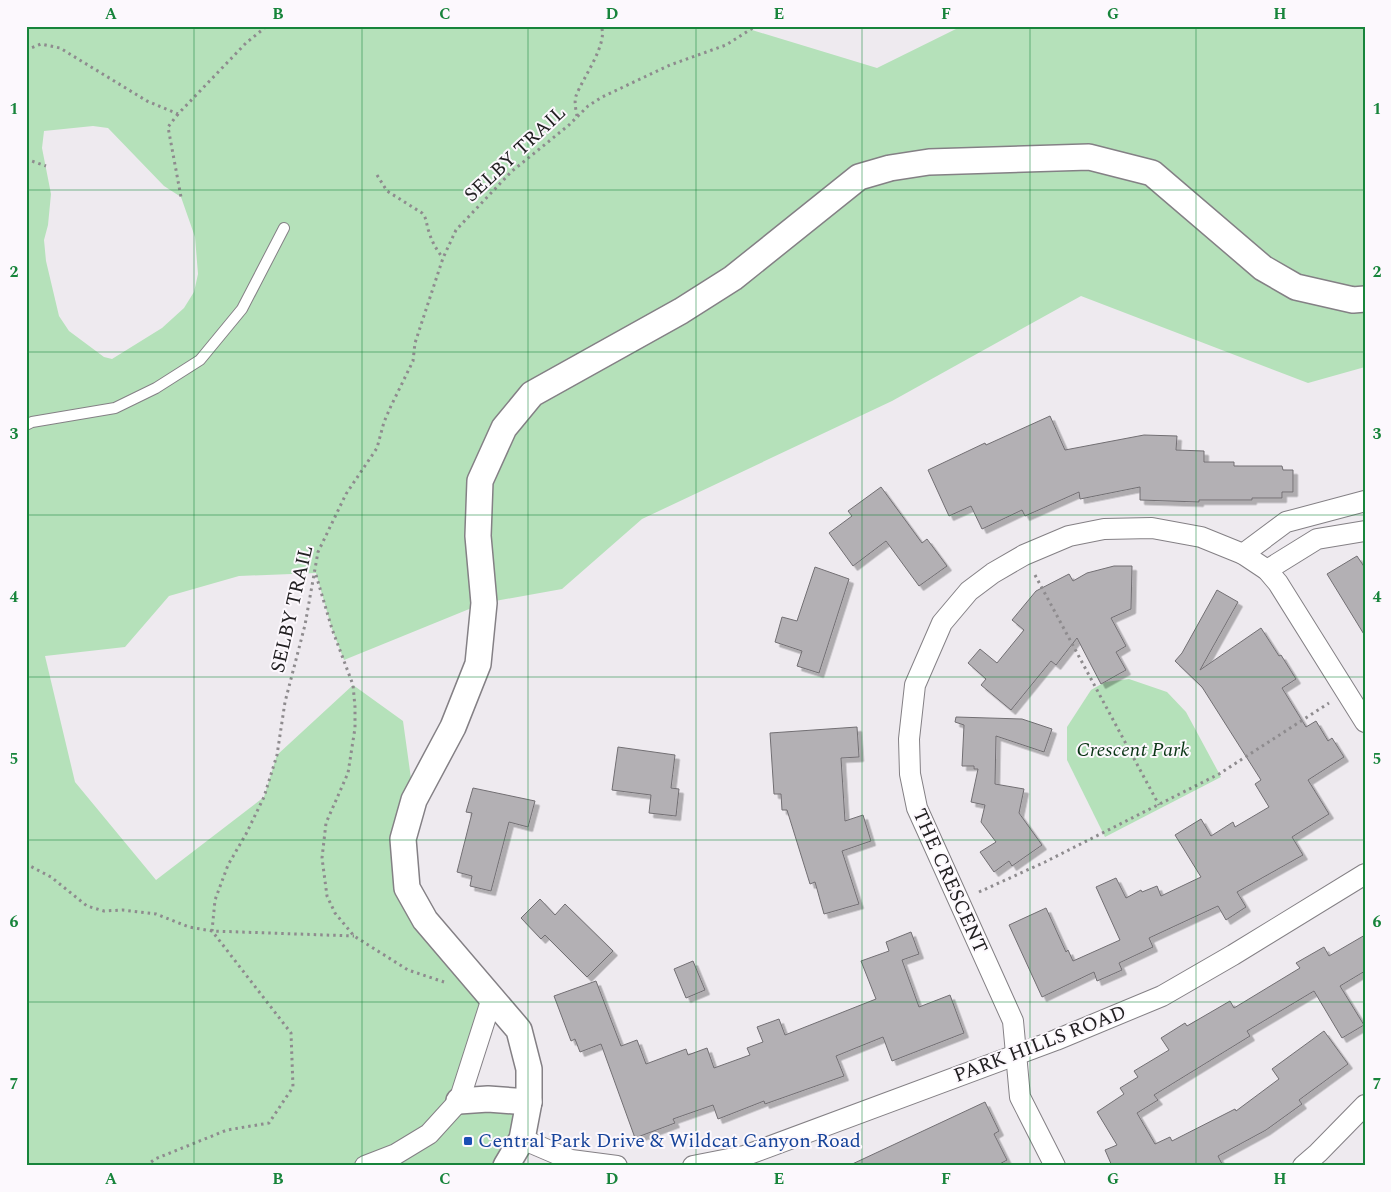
<svg xmlns="http://www.w3.org/2000/svg" width="1391" height="1192" font-family="Spectral,serif">
	<style>
		.green { fill: #b5e1ba; fill-rule: evenodd }
		.building { fill: #b3b0b4; stroke: #726f73; filter: url(#shadow) }
		.lines { fill: none; stroke-linecap: round; stroke-linejoin: round }
		.service-casing { stroke: #848085; stroke-width: 12 }
		.minor-casing { stroke: #848085; stroke-width: 22 }
		.tertiary-casing { stroke: #848085; stroke-width: 28 }
		.path { stroke: #8e8b8e; stroke-width: 3; stroke-dasharray: 2.5 4; stroke-linecap: butt }
		.service { stroke: #fff; stroke-width: 10 }
		.minor { stroke: #fff; stroke-width: 20 }
		.tertiary { stroke: #fff; stroke-width: 25 }
		.grid { fill: none; stroke: #17843b; stroke-width: 1; stroke-opacity: 0.55 }
		.transit-dot { fill: #1a4fb4; stroke: #fcf8fd; stroke-width: 2 }
		.labels { text-anchor: middle; dominant-baseline: central; stroke-width: 4; stroke-linejoin: round; paint-order: stroke }
		.street-label { font-size: 20px; fill: #222022; stroke: #fcf8fd }
		.park-label { font-size: 20px; font-style: italic; fill: #0a3515; stroke: #fcf8fd }
		.transit-label { font-size: 20px; fill: #164399; stroke: #fcf8fd; text-anchor: start }
		.neatline { fill: none; stroke: #17843b; stroke-width: 2 }
		.grid-label { font-size: 16px; text-anchor: middle; font-weight: bold; fill: #17843b }
	</style>
	<defs>
		<filter id="shadow"><feDropShadow dx="4.5" dy="4.5" stdDeviation="0" flood-color="#0004"/></filter>
	</defs>
	<rect width="100%" height="100%" fill="#eeeaef"/>
	<g class="green">
		<path d="M26 26H751L752 30 877 68 962 26H1365V367L1308 383 1081 296 892 401 642 519 562 589 484 603 344 660 332 629 316 573 239 576 169 596 125 647 45 656 75 782 156 880 264 797 277 755 353 685 403 721 414 800 407 888 492 998 459 1100 529 1102 506 1166H26ZM93 126 108 128 164 186 181 197 195 237 198 274 194 292 184 308 162 328 112 359 104 357 69 331 59 316 46 261 44 240 48 225 51 194 42 148 44 131Z"/>
		<path d="M1129 679 1167 692 1186 712 1221 777 1105 837 1067 760V727L1091 690 1105 682Z"/>
	</g>
	<g class="building">
		<path d="M1050 416 1065 450 1144 435 1177 436 1176 450 1204 451V462H1234V466H1282L1283 470H1293V492H1282V498H1252V500H1199V502L1140 500V487L1080 499 1079 492 1025 516 1022 510 982 529 971 506 949 516 928 470 985 443 986 445Z"/>
		<path d="M881 487 922 543 927 539 947 566 919 586 886 541 853 566 829 533 852 516 848 511Z"/>
		<path d="M1357 556 1365 568V636L1327 574Z"/>
		<path d="M1114 566H1132L1131 609 1111 618 1126 646 1116 652 1126 670 1101 684 1077 638 1056 665 1051 661 1011 710 981 685 986 679 968 663 980 649 997 663 1024 630 1012 620 1036 591 1069 574 1073 581 1087 573Z"/>
		<path d="M815 567 849 579 819 673 797 666 802 651 775 642 782 617 797 621Z"/>
		<path d="M1217 590 1238 602 1200 670 1261 628 1279 656 1281 655 1296 679 1282 688 1306 727 1316 721 1328 741 1332 738 1344 757 1308 780 1329 814 1292 837 1303 855 1237 892 1246 907 1226 920 1218 906 1149 938 1153 947 1119 963 1122 970 1097 981 1094 972 1042 997 1009 925 1046 908 1066 952 1068 950 1073 961 1120 940 1096 887 1116 878 1126 898 1141 890 1142 892 1157 886 1161 896 1201 877 1175 835 1201 819 1211 836 1233 822 1235 827 1269 807 1255 784 1261 780 1202 687 1175 661 1182 653Z"/>
		<path d="M956 717 1022 719 1052 729 1044 752 996 736 995 784 1024 789 1019 813 1042 845 1012 866 1009 861 994 872 980 852 996 842 981 822 985 805 971 802 978 769H974V766H962L964 725 955 722Z"/>
		<path d="M857 727 859 757 841 758 845 821 863 815 871 841 842 851 859 904 824 914 815 882 810 884 787 810H782L781 794H774L770 733Z"/>
		<path d="M618 747 675 755 671 788 679 789 676 816 649 813 651 795 612 790Z"/>
		<path d="M473 788 535 801 528 827 509 822 491 891 470 886 472 876 457 872 472 813 466 812Z"/>
		<path d="M540 899 555 915 565 904 613 951 587 977 545 935 541 939 521 918Z"/>
		<path d="M911 932 919 954 902 960 919 1007 950 995 964 1033 892 1061 883 1037 836 1056 844 1076 765 1104 764 1101 718 1119 713 1105 673 1119 675 1123 635 1138 601 1044 580 1052 575 1039 571 1041 554 996 596 981 621 1046 637 1040 646 1064 686 1049 688 1055 707 1048 714 1068 750 1055 747 1048 763 1042 757 1027 779 1019 785 1035 876 999 861 961 889 951 886 942Z"/>
		<path d="M1365 935V971L1340 986 1364 1025 1342 1038 1314 991 1247 1031 1250 1036 1154 1095 1158 1100 1137 1113 1155 1144 1170 1137 1172 1141 1235 1109 1236 1111 1279 1079 1272 1069 1324 1031 1348 1064 1299 1100 1302 1104 1266 1130 1218 1156 1223 1166H1112L1105 1150 1117 1145 1097 1112 1124 1094 1120 1088 1138 1077 1134 1071 1169 1050 1161 1038 1185 1023 1187 1026 1230 1001 1234 1008 1300 968 1296 963 1324 947 1329 956Z"/>
		<path d="M693 961 705 990 686 998 674 969Z"/>
		<path d="M985 1102 999 1131 994 1134 1007 1160 996 1166H848Z"/>
	</g>
	<g class="lines">
		<defs>
			<path id="service" d="M26 425 32 422 115 408 156 388 200 360 242 309 284 228"/>
			<g id="minor">
				<path d="M1243 554 1286 522 1365 501"/>
				<path d="M1267 570 1317 539 1365 531"/>
				<path d="M522 1139 571 1160 617 1166"/>
				<path d="M365 1166 396 1154 429 1134 459 1101 492 998"/>
				<path d="M693 1166 744 1156 1056 1040 1162 996 1233 955 1365 874"/>
				<path d="M1055 1166 1020 1097 1013 1021 917 808 910 774 909 739 915 685 942 623 969 591 993 573 1024 555 1069 536 1104 529 1152 528 1201 537 1243 554 1267 570 1278 583 1365 722"/>
				<path d="M1303 1166 1318 1153 1365 1105"/>
			</g>
			<g id="tertiary">
				<path d="M459 1101 488 1099 529 1102"/>
				<path d="M506 1166 522 1139 529 1102V1069L519 1030 425 920 407 888 403 839 414 800 453 727 478 664 484 603 478 536 480 481 504 428 532 394 681 311 733 278 859 177 890 168 929 162 1089 157 1152 173 1263 268 1296 287 1353 300 1365 299"/>
			</g>
		</defs>
		<use href="#service" class="service-casing"/>
		<use href="#minor" class="minor-casing"/>
		<use href="#tertiary" class="tertiary-casing"/>
		<g class="path">
			<path d="M26 50 41 44 60 48 147 101 178 114 246 43 267 26"/>
			<path d="M178 114 168 127 181 197"/>
			<path d="M577 116C576 110 574 102 576 96 582 79 609 43 601 26"/>
			<path d="M26 159 46 166"/>
			<path d="M377 175 387 191 422 213C427 218 426 224 429 232 432 242 436 249 443 258"/>
			<path d="M316 575 332 629 353 685 355 707V728L348 773 326 823 322 858 327 896 335 913 354 936 408 970 444 982"/>
			<path d="M1035 575 1159 805"/>
			<path d="M26 863 30 866 51 877 87 906 104 911 123 910 156 914 189 927 212 931 354 936"/>
			<path d="M979 892 1045 862 1219 774 1329 703"/>
			<path d="M146 1166 155 1159 227 1130 269 1123 293 1087 291 1033 212 931 215 900 228 865 246 834 264 797 277 755 285 702 305 625 318 552 346 494 377 448 384 422 391 406 413 361 415 343 443 258 456 230 511 172 569 125 588 106 602 97 670 65 726 45 756 26"/>
		</g>
		<use href="#service" class="service"/>
		<use href="#minor" class="minor"/>
		<use href="#tertiary" class="tertiary"/>
	</g>
	<path class="grid" d="M194 26V1166M362 26V1166M528 26V1166M696 26V1166M862 26V1166M1030 26V1166M1196 26V1166M26 190H1365M26 352H1365M26 515H1365M26 677H1365M26 840H1365M26 1002H1365"/>
	<rect class="transit-dot" x="463" y="1136" width="10" height="10" rx="2.5"/>
	<g class="labels">
		<g class="street-label">
			<text transform="translate(515 154) rotate(-43)">SELBY TRAIL</text>
			<text transform="translate(292 609) rotate(-77)">SELBY TRAIL</text>
			<text transform="translate(950 881) rotate(66)">THE CRESCENT</text>
			<text transform="translate(1040 1044) rotate(-21)">PARK HILLS ROAD</text>
		</g>
		<g class="park-label">
			<text x="1133" y="750">Crescent Park</text>
		</g>
		<g class="transit-label">
			<text x="478" y="1141">Central Park Drive &amp; Wildcat Canyon Road</text>
		</g>
	</g>
	<rect width="1391" height="1192" fill="none" stroke="#fcf8fd" stroke-width="55"/>
	<rect x="28" y="28" width="1336" height="1136" class="neatline"/>
	<g class="grid-label">
		<text x="111" y="19">A</text>
		<text x="278" y="19">B</text>
		<text x="445" y="19">C</text>
		<text x="612" y="19">D</text>
		<text x="779" y="19">E</text>
		<text x="946" y="19">F</text>
		<text x="1113" y="19">G</text>
		<text x="1280" y="19">H</text>
		<text x="14" y="114">1</text>
		<text x="1377" y="114">1</text>
		<text x="14" y="277">2</text>
		<text x="1377" y="277">2</text>
		<text x="14" y="439">3</text>
		<text x="1377" y="439">3</text>
		<text x="14" y="602">4</text>
		<text x="1377" y="602">4</text>
		<text x="14" y="764">5</text>
		<text x="1377" y="764">5</text>
		<text x="14" y="927">6</text>
		<text x="1377" y="927">6</text>
		<text x="14" y="1089">7</text>
		<text x="1377" y="1089">7</text>
		<text x="111" y="1184">A</text>
		<text x="278" y="1184">B</text>
		<text x="445" y="1184">C</text>
		<text x="612" y="1184">D</text>
		<text x="779" y="1184">E</text>
		<text x="946" y="1184">F</text>
		<text x="1113" y="1184">G</text>
		<text x="1280" y="1184">H</text>
	</g>
</svg>
